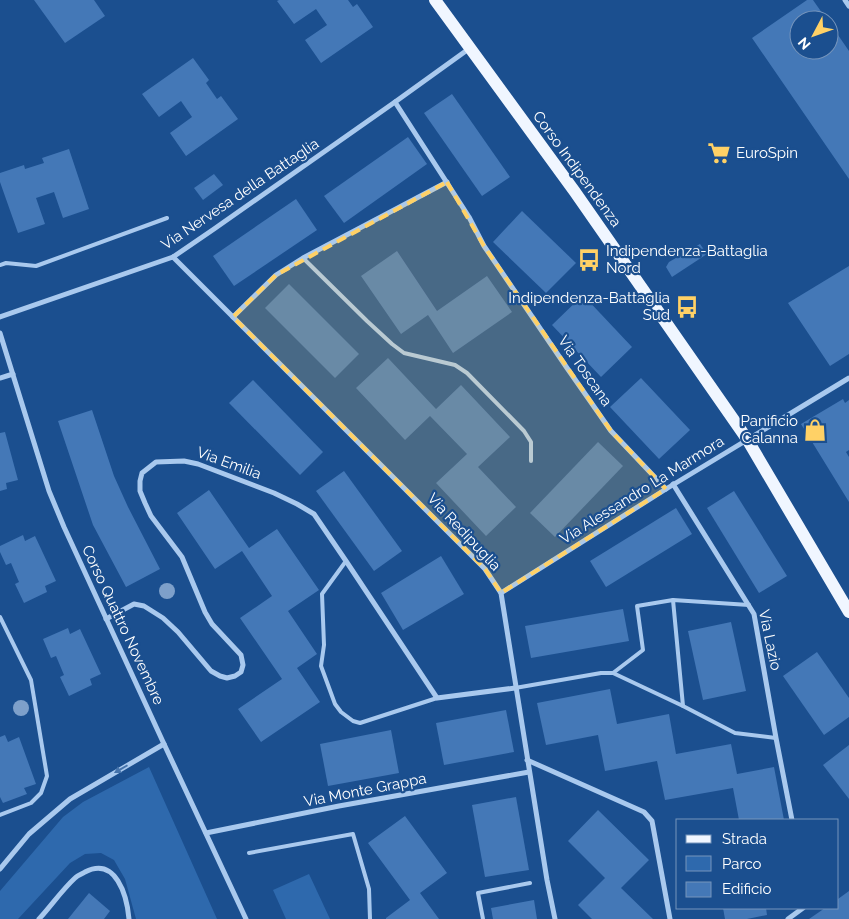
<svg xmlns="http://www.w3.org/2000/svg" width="849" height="919" font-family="Raleway,sans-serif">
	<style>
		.green { fill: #2e69ad }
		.building { fill: #4478b7 }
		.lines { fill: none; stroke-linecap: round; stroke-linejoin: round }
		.lane { stroke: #a9c9ee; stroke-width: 4 }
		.street { stroke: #a9c9ee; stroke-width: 5 }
		.primary { stroke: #f0f6ff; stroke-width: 12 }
		.tree { fill: #7ea0ca }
		.oneway { fill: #4674ac }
		.marked { fill: #ffd166; fill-opacity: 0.2; stroke: #ffd166; stroke-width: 4; stroke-dasharray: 10 6; stroke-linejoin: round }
		.labels { text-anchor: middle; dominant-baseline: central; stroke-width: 4.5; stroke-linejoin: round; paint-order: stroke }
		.poi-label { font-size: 15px; fill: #fff; stroke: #1b4f8f; text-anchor: start }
		.street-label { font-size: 15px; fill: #fff; stroke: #1b4f8f }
	</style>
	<rect width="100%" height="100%" fill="#1b4f8f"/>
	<g class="green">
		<path d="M149 767 217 919H136L125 879 114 860 101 853 85 854 70 863 18 919H0V891L63 817 83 802Z"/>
		<path d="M309 874 330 919H286L273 890Z"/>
	</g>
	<g class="building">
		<path d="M34 0H94L105 16 65 43Z"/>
		<path d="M279 0H348L353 7 357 4 373 27 321 63 305 40 327 25 316 9 294 24 277 1Z"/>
		<path d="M807 0H813L827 20H799V50H829V22L849 51V179L752 38Z"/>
		<path d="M193 58 209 80 206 83 217 99 221 96 238 119 186 156 170 133 192 117 181 101 159 117 142 94Z"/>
		<path d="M452 94 510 177 482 196 424 113Z"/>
		<path d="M408 137 427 164 344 223 324 196Z"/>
		<path d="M69 149 89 209 63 218 54 192 36 198 45 224 18 233 0 182V173L24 165 25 169 44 163 42 158Z"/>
		<path d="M214 174 223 185 203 200 194 188Z"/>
		<path d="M296 199 317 230 234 286 213 256Z"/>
		<path d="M522 211 576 263 546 293 493 242Z"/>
		<path d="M700 244 707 254 672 277 666 267 669 262Z"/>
		<path d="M397 251 437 311 487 276 512 312 453 353 428 315 401 334 361 276Z"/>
		<path d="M849 266V354L830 366 788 303Z"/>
		<path d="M289 284 359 354 335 378 265 308Z"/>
		<path d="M583 295 632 347 601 377 552 325Z"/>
		<path d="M388 358 436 409 461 385 510 437 478 467 516 507 486 536 436 483 467 454 430 416 405 440 356 388Z"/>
		<path d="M641 378 690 430 659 459 610 407Z"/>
		<path d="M253 380 323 452 300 475 229 403Z"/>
		<path d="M843 399 845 403 849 400V450L846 452 849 457V502L801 424Z"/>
		<path d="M92 410 114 476 128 507 160 569 126 587 93 525 58 421Z"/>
		<path d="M5 432 18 480 6 483 7 489 0 491V433Z"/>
		<path d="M598 442 623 466 555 537 530 513Z"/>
		<path d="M344 471 402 551 374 571 316 491Z"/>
		<path d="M209 490 249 548 277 529 319 590 288 611 317 654 297 668 320 702 261 742 238 709 282 679 240 618 272 596 242 551 215 569 177 513Z"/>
		<path d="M734 491 787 576 759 593 707 508Z"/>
		<path d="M676 508 692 534 606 587 590 561Z"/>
		<path d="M23 535 25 541 35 536 56 581 45 586 47 592 24 603 15 584 19 582 11 563 6 565 0 552V546Z"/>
		<path d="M441 556 464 594 403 630 381 593Z"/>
		<path d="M623 609 629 641 531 658 525 626Z"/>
		<path d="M731 622 746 691 703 700 688 631Z"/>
		<path d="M68 628 70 634 80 629 101 674 90 679 92 685 69 696 60 677 64 675 56 656 51 658 43 639Z"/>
		<path d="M817 652 849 698V717L824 735 783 676Z"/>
		<path d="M610 689 617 724 669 714 676 754 731 744 737 774 774 767 784 820H739L733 788 665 800 657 761 605 771 598 735 546 745 537 703Z"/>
		<path d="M506 710 514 752 444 765 436 723Z"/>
		<path d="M391 730 399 773 328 786 320 744Z"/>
		<path d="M5 735 8 742 19 737 36 784 24 788 27 794 3 803 0 797V737Z"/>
		<path d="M849 745V799L823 765Z"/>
		<path d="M516 797 529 870 485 877 472 805Z"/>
		<path d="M598 810 649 860 621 888 653 919H592L578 905 605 878 568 841Z"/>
		<path d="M405 816 447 873 420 893 439 919H386V918L410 900 368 843Z"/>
		<path d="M849 891V919H809L825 908H838V899Z"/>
		<path d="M89 893 110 911 104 919H68Z"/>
		<path d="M534 900 537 919H493L491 908Z"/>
		<path d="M723 908H766L767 915 747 919H725Z"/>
	</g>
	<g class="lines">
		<g class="lane">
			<path d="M303 258 367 321 392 344 404 353 455 365 467 373 524 431 531 442V461"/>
			<path d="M0 265 6 263 36 266 167 218"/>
			<path d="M346 561 322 594 324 645 321 666 335 704 341 712 353 721 360 723 437 698"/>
			<path d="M673 600 683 706"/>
			<path d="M0 617 31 680 47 776 41 793 31 803 0 815"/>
			<path d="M613 673 643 650 637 606 673 600 749 605"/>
			<path d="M515 688 601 673H613L683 706 735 733 776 738"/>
			<path d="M249 853 353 834 369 889 370 919"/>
			<path d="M483 919 478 893 530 883"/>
		</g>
		<g class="street">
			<path d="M845 0 849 6"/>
			<path d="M395 102 469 217 484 246 567 368 611 431 666 489"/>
			<path d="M173 257 485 569 501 593 547 880 555 919"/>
			<path d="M0 317 173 257 214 229 395 102 470 48"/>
			<path d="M233 317 276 275 303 258 447 182"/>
			<path d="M0 333 49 491 64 527 164 744 246 919"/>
			<path d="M0 378 13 374"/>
			<path d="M673 484 754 614 776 738 792 820"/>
			<path d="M501 593 666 489 849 378"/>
			<path d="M106 619 134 604 144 606 163 618 178 632 211 671 220 676 227 678 235 676 241 672 243 665 241 655 212 624 205 612 182 557 151 516 145 503 140 491V481L142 473 156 462 184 461 198 464 274 493 297 504 314 514 346 561 437 698 515 688"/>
			<path d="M527 760 644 812 652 821 670 919"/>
			<path d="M206 833 339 806 529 772"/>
			<path d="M0 869 29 834 70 799 164 744"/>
			<path d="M39 919C51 906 62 890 75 878 78 875 82 874 85 872 116 856 127 896 129 919"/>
			<path d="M788 919 803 908"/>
		</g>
		<path class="primary" d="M435 0 575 192 747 439 849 612"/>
	</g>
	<g class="tree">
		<circle cx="167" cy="591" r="8"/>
		<circle cx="21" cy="708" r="8"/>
	</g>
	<defs><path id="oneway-solid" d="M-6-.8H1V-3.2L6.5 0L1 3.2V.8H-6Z" transform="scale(1.25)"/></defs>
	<use class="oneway" href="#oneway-solid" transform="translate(121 769) rotate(150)"/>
	<path class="marked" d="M447 182 484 246 611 431 666 489 501 593 485 569 233 317 276 275Z"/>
	<defs>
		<symbol id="supermarket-bare" viewBox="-9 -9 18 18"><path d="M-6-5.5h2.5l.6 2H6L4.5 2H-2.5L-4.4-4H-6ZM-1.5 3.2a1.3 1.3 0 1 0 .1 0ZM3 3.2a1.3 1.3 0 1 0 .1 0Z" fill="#ffd166" stroke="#1b4f8f" stroke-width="2.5" paint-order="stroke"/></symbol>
		<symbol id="bus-bare" viewBox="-9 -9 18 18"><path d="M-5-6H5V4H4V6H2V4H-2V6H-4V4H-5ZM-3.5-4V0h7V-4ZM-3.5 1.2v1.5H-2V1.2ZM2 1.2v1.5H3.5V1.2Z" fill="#ffd166" stroke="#1b4f8f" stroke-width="2.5" paint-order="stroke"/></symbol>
		<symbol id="shop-bare" viewBox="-9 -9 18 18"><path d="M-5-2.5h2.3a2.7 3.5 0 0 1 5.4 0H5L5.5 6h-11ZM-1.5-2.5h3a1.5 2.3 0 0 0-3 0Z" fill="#ffd166" stroke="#1b4f8f" stroke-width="2.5" paint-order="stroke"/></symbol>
	</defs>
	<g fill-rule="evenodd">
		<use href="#supermarket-bare" x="703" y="137" width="32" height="32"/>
		<use href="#bus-bare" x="573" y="244" width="32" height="32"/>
		<use href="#bus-bare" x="671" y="291" width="32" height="32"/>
		<use href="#shop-bare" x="799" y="414" width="32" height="32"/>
	</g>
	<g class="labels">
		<g class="poi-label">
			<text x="736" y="153">EuroSpin</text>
			<text x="606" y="251">Indipendenza-Battaglia<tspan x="606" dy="17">Nord</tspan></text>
			<text x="670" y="298" text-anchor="end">Indipendenza-Battaglia<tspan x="670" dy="17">Sud</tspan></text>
			<text x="798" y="421" text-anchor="end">Panificio<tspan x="798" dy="17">Calanna</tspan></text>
		</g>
		<g class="street-label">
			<text transform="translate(577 169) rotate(54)">Corso Indipendenza</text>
			<text transform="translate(240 194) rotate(-34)">Via Nervesa della Battaglia</text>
			<text transform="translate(585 371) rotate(55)">Via Toscana</text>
			<text transform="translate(229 463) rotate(20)">Via Emilia</text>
			<text transform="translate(642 490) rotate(-32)">Via Alessandro La Marmora</text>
			<text transform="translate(464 532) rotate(47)">Via Redipuglia</text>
			<text transform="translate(123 625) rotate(65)">Corso Quattro Novembre</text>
			<text transform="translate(770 640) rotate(78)">Via Lazio</text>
			<text transform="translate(365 790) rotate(-11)">Via Monte Grappa</text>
		</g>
	</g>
	<rect x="676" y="819" width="162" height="90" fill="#1b4f8f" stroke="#7695bc"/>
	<rect x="686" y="835" width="25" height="8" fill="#f0f6ff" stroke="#7695bc"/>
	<text x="722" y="844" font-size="15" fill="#ffffff">Strada</text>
	<rect x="686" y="856" width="25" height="15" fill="#2e69ad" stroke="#7695bc"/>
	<text x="722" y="869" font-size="15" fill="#ffffff">Parco</text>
	<rect x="686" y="882" width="25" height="15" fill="#4478b7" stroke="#7695bc"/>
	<text x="722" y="894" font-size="15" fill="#ffffff">Edificio</text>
	<g transform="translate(814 35) rotate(229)"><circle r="24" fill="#1b4f8f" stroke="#7695bc"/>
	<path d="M0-4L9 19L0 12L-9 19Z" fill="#ffd166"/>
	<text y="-8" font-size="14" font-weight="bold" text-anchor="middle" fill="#ffffff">N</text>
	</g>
</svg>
